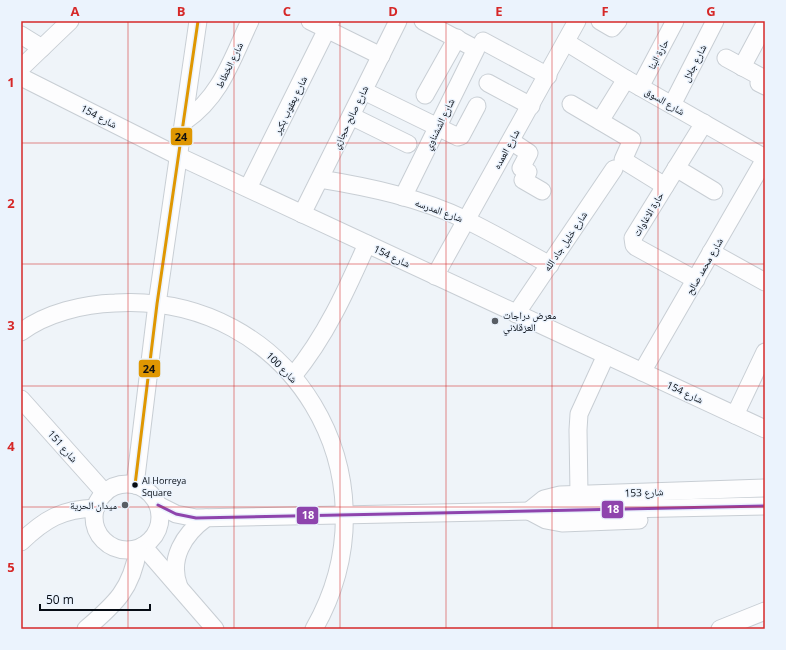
<svg xmlns="http://www.w3.org/2000/svg" width="786" height="650" font-family="'Open Sans','Noto Naskh Arabic',sans-serif">
	<style>
		.lines { fill: none; stroke-linecap: round; stroke-linejoin: round }
		.minor-casing { stroke: #c8ced4; stroke-width: 19 }
		.minor { stroke: #fdfdfe; stroke-width: 17 }
		.bus-1-casing { stroke: #ebf3fd; stroke-width: 6 }
		.bus-2-casing { stroke: #ebf3fd; stroke-width: 6 }
		.bus-1 { stroke: #df9702; stroke-width: 3 }
		.bus-2 { stroke: #8e44ad; stroke-width: 3 }
		.grid { fill: none; stroke: #d62828; stroke-width: 1; stroke-opacity: 0.55 }
		.poi-dot { fill: #585d64; stroke: #ebf3fd; stroke-width: 1.5 }
		.bus-dot { fill: #060c14; stroke: #ebf3fd; stroke-width: 1.5 }
		.labels { text-anchor: middle; dominant-baseline: central; stroke-width: 3; stroke-linejoin: round; paint-order: stroke }
		.bus-label { font-size: 9px; fill: #060c14; stroke: #ebf3fd; text-anchor: start }
		.street-label { font-size: 10px; fill: #060c14; stroke: #ebf3fd }
		.poi-label { font-size: 10px; fill: #060c14; stroke: #ebf3fd; text-anchor: start }
		.line-badge { stroke: #ebf3fd; stroke-width: 1.5 }
		.badge-label { font-size: 11px; text-anchor: middle; font-weight: bold; fill: #fff }
		.pale-badge-label { font-size: 11px; text-anchor: middle; font-weight: bold; fill: #111 }
		.neatline { fill: none; stroke: #d62828; stroke-width: 1.5 }
		.grid-label { font-size: 13px; text-anchor: middle; font-weight: bold; fill: #d62828 }
	</style>
	<rect width="100%" height="100%" fill="#eff4f9"/>
	<g class="lines">
		<defs>
			<g id="minor">
				<path d="M310 21 381 56"/>
				<path d="M600 21 612 28 618 21"/>
				<path d="M21 35 42 48"/>
				<path d="M483 41 548 76"/>
				<path d="M566 42 626 79 765 158"/>
				<path d="M726 58 761 77 759 83 765 86"/>
				<path d="M742 67 765 24"/>
				<path d="M21 68 70 21"/>
				<path d="M21 77 178 156 765 429"/>
				<path d="M488 83 531 106"/>
				<path d="M640 87 675 21"/>
				<path d="M364 91 458 137 461 136 477 106"/>
				<path d="M425 95 457 38"/>
				<path d="M571 104 632 140 623 160 665 186"/>
				<path d="M672 105 715 21"/>
				<path d="M351 116 408 144"/>
				<path d="M185 121C221 96 232 59 250 21"/>
				<path d="M600 121 626 79"/>
				<path d="M511 141 529 153 521 168 528 172 523 180 542 191"/>
				<path d="M676 168 714 191"/>
				<path d="M320 179C369 187 421 198 466 220 495 234 522 250 550 265"/>
				<path d="M248 188 331 21"/>
				<path d="M403 197 476 49 423 21"/>
				<path d="M302 214 398 21"/>
				<path d="M711 252 765 282"/>
				<path d="M435 276 577 21"/>
				<path d="M696 280 636 247 634 245 633 238 704 123"/>
				<path d="M516 314 614 169"/>
				<path d="M21 332C46 313 84 304 115 303 291 292 401 477 314 629"/>
				<path d="M642 372 765 159"/>
				<path d="M293 376C326 336 346 291 367 244"/>
				<path d="M21 399 105 493"/>
				<path d="M735 415 765 352"/>
				<circle cx="127" cy="517" r="33"/>
				<path d="M135 485 157 304 198 21"/>
				<path d="M579 494 578 430 579 414 606 355"/>
				<path d="M158 505 176 514 196 518 765 506"/>
				<path d="M639 520 562 523 546 520 529 511 544 499 560 495 765 488"/>
				<path d="M21 542C45 519 62 509 96 508"/>
				<path d="M143 546 215 629"/>
				<path d="M179 587C168 559 184 534 206 518"/>
				<path d="M86 629C115 604 132 589 138 549"/>
				<path d="M720 629 765 611"/>
			</g>
		</defs>
		<use href="#minor" class="minor-casing"/>
		<use href="#minor" class="minor"/>
		<defs>
			<path id="bus-1" d="M135 485 157 304 198 21"/>
			<path id="bus-2" d="M158 505 176 514 196 518 765 506"/>
		</defs>
		<use href="#bus-1" class="bus-1-casing"/>
		<use href="#bus-2" class="bus-2-casing"/>
		<use href="#bus-1" class="bus-1"/>
		<use href="#bus-2" class="bus-2"/>
	</g>
	<path class="grid" d="M128 21V629M234 21V629M340 21V629M446 21V629M552 21V629M658 21V629M21 143H765M21 264H765M21 386H765M21 507H765"/>
	<g class="poi-dot">
		<circle cx="495" cy="321" r="4"/>
		<circle cx="125" cy="505" r="4"/>
	</g>
	<circle class="bus-dot" cx="135" cy="485" r="3.5"/>
	<g class="labels">
		<g class="bus-label">
			<text x="142" y="480">Al Horreya<tspan x="142" dy="12">Square</tspan></text>
		</g>
		<g class="street-label">
			<text transform="translate(658 54) rotate(-62)">حارة البنا</text>
			<text transform="translate(694 63) rotate(-63)">شارع جلال</text>
			<text transform="translate(229 65) rotate(-64)">شارع الخطاط</text>
			<text transform="translate(665 101) rotate(30)">شارع السوق</text>
			<text transform="translate(290 105) rotate(-64)">شارع يعقوب بكير</text>
			<text transform="translate(99 116) rotate(27)">شارع 154</text>
			<text transform="translate(350 117) rotate(-64)">شارع صالح حجازي</text>
			<text transform="translate(439 124) rotate(-64)">شارع الششناوي</text>
			<text transform="translate(506 149) rotate(-61)">شارع العمده</text>
			<text transform="translate(439 210) rotate(20)">شارع المدرسه</text>
			<text transform="translate(648 214) rotate(-59)">حارة الاغاوات</text>
			<text transform="translate(565 241) rotate(-56)">شارع خليل جاد الله</text>
			<text transform="translate(392 256) rotate(25)">شارع 154</text>
			<text transform="translate(704 266) rotate(-60)">شارع محمد صالح</text>
			<text transform="translate(282 367) rotate(45)">شارع 100</text>
			<text transform="translate(685 392) rotate(25)">شارع 154</text>
			<text transform="translate(63 446) rotate(48)">شارع 151</text>
			<text transform="translate(644 492) rotate(-2)">شارع 153</text>
		</g>
		<g class="poi-label">
			<text x="503" y="315">معرض دراجات<tspan x="503" dy="12">العزقلاني</tspan></text>
			<text x="117" y="505" text-anchor="end">ميدان الحرية</text>
		</g>
	</g>
	<g class="line-badge">
		<rect x="170" y="127" width="23" height="19" rx="4" fill="#df9702"/>
		<rect x="138" y="359" width="23" height="19" rx="4" fill="#df9702"/>
		<rect x="601" y="500" width="23" height="19" rx="4" fill="#8e44ad"/>
		<rect x="296" y="506" width="23" height="19" rx="4" fill="#8e44ad"/>
	</g>
	<g class="badge-label">
		<text x="613" y="513">18</text>
		<text x="308" y="519">18</text>
	</g>
	<g class="pale-badge-label">
		<text x="181" y="141">24</text>
		<text x="149" y="373">24</text>
	</g>
	<rect width="786" height="650" fill="none" stroke="#ebf3fd" stroke-width="44"/>
	<path d="M40 604v6h110v-6" fill="none" stroke="#060c14" stroke-width="2"/>
	<text x="46" y="604" font-size="12" fill="#060c14" stroke="#ebf3fd" stroke-width="3" paint-order="stroke">50 m</text>
	<rect x="22" y="22" width="742" height="606" class="neatline"/>
	<g class="grid-label">
		<text x="75" y="16">A</text>
		<text x="181" y="16">B</text>
		<text x="287" y="16">C</text>
		<text x="393" y="16">D</text>
		<text x="499" y="16">E</text>
		<text x="605" y="16">F</text>
		<text x="711" y="16">G</text>
		<text x="11" y="87">1</text>
		<text x="11" y="208">2</text>
		<text x="11" y="330">3</text>
		<text x="11" y="451">4</text>
		<text x="11" y="572">5</text>
	</g>
</svg>
